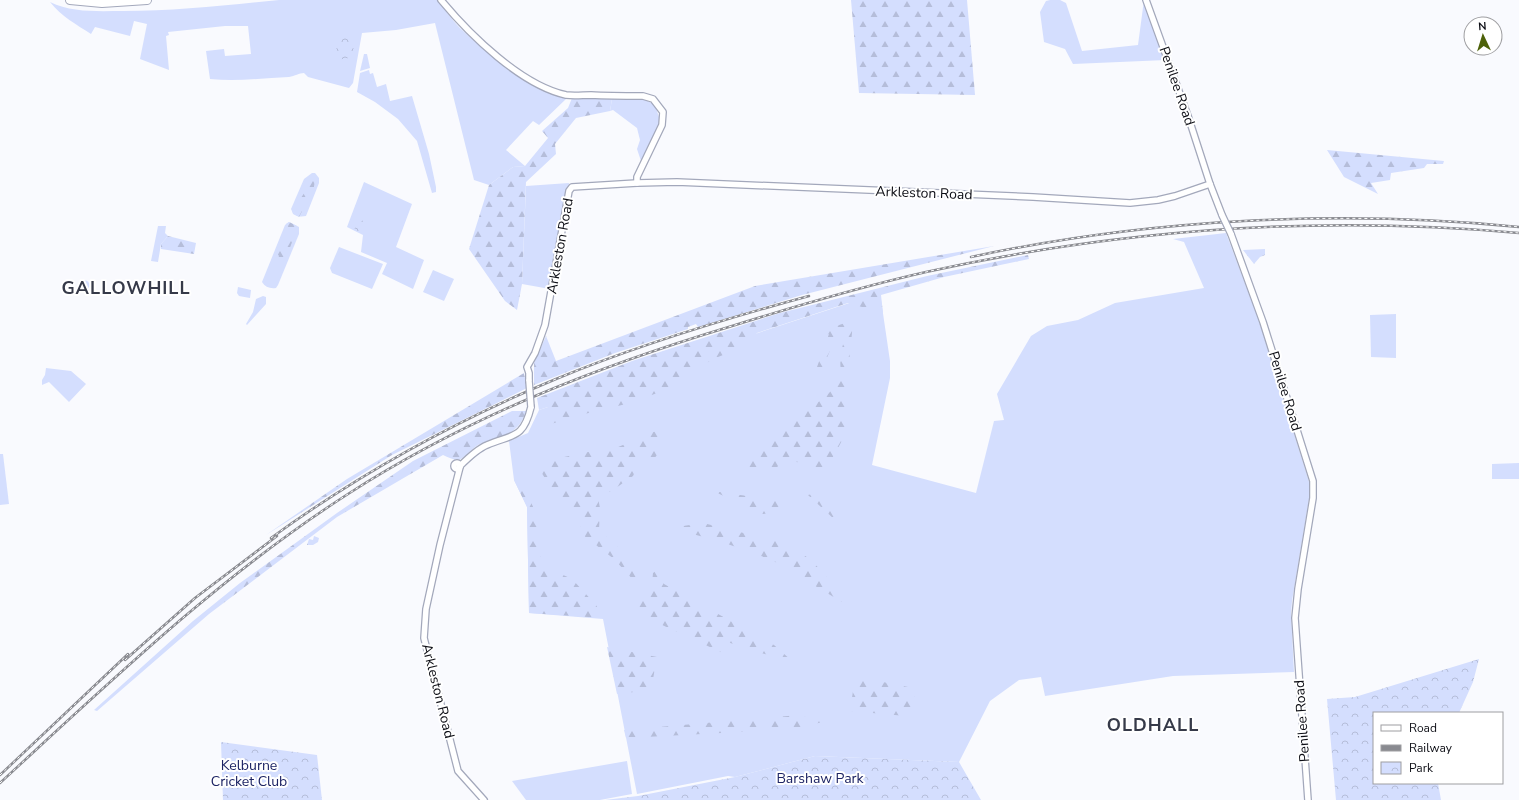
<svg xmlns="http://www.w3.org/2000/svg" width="1519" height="800" font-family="'Nunito Sans',sans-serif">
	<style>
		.green { fill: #d4defe }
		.forest { fill: url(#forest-firs) }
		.park { fill: url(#park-crowns) }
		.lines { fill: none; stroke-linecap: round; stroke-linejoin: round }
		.minor-casing { stroke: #a3a8bb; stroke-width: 8 }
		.highway-casing { stroke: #a3a8bb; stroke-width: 10 }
		.minor { stroke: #fff; stroke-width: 5.5 }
		.highway { stroke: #fff; stroke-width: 8 }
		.rail-casing { stroke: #898a90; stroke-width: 2.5 }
		.rail { stroke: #fff; stroke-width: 1; stroke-dasharray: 3; stroke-linecap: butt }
		.minor-bridge-casing { stroke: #a3a8bb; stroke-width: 8; stroke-linecap: butt }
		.minor-bridge { stroke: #fff; stroke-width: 5.5 }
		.labels { text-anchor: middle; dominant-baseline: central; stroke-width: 4; stroke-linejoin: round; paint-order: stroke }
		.street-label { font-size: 14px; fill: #0c0d14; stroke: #fff }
		.park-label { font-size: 14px; fill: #1d2464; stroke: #fff }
		.district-label { font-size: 18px; font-weight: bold; letter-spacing: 1px; fill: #363a49; stroke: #fff }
	</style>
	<defs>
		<pattern id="forest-firs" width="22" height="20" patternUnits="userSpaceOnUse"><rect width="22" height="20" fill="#d4defe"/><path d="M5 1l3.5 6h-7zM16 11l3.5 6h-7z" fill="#b5bdd9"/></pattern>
		<pattern id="park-crowns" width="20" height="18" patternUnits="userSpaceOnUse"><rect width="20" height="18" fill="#d4defe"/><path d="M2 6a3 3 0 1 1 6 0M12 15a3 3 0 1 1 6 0" fill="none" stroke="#b5bdd9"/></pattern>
	</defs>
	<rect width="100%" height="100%" fill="#f9fafe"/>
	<g class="green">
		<path d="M279 0H437C445 9 452 20 460 28 489 55 527 88 566 99L539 125 533 121 506 150 525 166 513 167 489 185 474 180 435 23 396 30 362 33 353 83 349 88 308 77 304 73C299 73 295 76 289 77 263 78 237 82 210 79L206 51 224 49 225 56 251 54 248 26H225L168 32 169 35 166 36 169 70 140 59 147 24 134 21 130 36 95 27 91 34C77 25 61 16 50 2 72 13 99 11 123 11 175 11 227 5 279 0Z"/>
		<path d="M1050 0H1060L1066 3 1082 51 1138 45 1144 0 1166 60 1073 64 1065 49 1044 42 1040 12 1046 1Z"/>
		<path d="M364 54H367L370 68 360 71Z"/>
		<path d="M369 70 370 74 373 73 377 87 386 84 390 101 412 96 429 154 436 187V192L432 193 417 141 398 119 375 102 357 92 360 73Z"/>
		<path d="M612 99 646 100 655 105 659 117V126L641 161 637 149 640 140 637 128 613 110 610 111Z"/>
		<path d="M312 173H315L319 178V183L306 216C300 217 294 217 291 209L304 179Z"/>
		<path d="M364 182 412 204 396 247 424 260 413 289 382 274 387 263 361 252 363 235 347 227Z"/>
		<path d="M569 183 550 289 522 284 526 186Z"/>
		<path d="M289 222 299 227V234L278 285 276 288C270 289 265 287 262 282L285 225Z"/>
		<path d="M158 226H166L165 233 168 236 161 244 158 262 151 261Z"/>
		<path d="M1226 233 1258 318 1310 485 1309 499 1292 601 1291 614 1294 672 1173 676 1045 696 1041 677 1019 680 990 701 959 762 815 756 735 777 728 776 637 794 603 619 529 613 527 507 514 480 509 441 528 433 539 410 548 407V420L715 347 880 293 890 361V378L872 465 976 493 994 421 1004 420 997 394 1031 336 1047 326 1078 320 1115 303 1204 288 1184 242 1173 239Z"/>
		<path d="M339 247 383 264 372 289 332 273 330 268Z"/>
		<path d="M433 270 454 279 444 301 423 292Z"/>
		<path d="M238 287 251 290 250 298 239 296 237 293Z"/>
		<path d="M263 296 266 297V304L247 325 246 324 253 312 256 299Z"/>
		<path d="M1396 314V358L1371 357 1370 315Z"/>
		<path d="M46 368 71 371 86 384 69 402 49 382 42 385V380L45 375Z"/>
		<path d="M0 454H3L9 504 0 505Z"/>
		<path d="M1519 463V479H1492V464Z"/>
		<path d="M627 761 632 794 600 800H526L512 781Z"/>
	</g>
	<g class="forest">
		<path d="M851 0H967L975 95 859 93Z"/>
		<path d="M572 98 612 99 610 111 576 118 555 144 556 154 526 182 522 284 517 310 505 301 469 249 489 185 513 167 525 166 548 138 542 131 568 108Z"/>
		<path d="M1327 150 1444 161 1443 164H1427L1424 168 1391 173 1390 180 1371 183 1378 194 1344 177Z"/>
		<path d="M311 177 315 179 313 194 309 198 299 217 293 214 292 211 307 189 309 184 305 180Z"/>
		<path d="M289 222 297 226C293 240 282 277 267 281L266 278 275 267 279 256 277 253 285 236 289 233 290 229 286 224Z"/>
		<path d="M168 236 196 243 194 254 161 249V244Z"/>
		<path d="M994 246 802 295 698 327 696 324 688 327V329L615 353 534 385V363L546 336 556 361 755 286Z"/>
		<path d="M1028 255 1029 259 944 277 881 295 883 313 848 303 757 333 748 345 713 359 663 391 626 404 576 416 548 425V407L539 410 537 398 632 361 780 313 927 276Z"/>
		<path d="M845 323H853L846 392 845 435 825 472 807 463 785 461 777 467 746 468V463L830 392 841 379 840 355 846 334H837L823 367H817L829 334 815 339 813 334Z"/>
		<path d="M524 373 527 388 392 455 266 535 347 479Z"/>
		<path d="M512 411H526C517 439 499 434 478 445 471 449 464 459 458 460 453 460 448 457 443 455L337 517 209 614 97 711 94 710 193 621 240 583 337 513 413 461Z"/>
		<path d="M670 429 666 436 657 444 658 454 651 462 641 459 633 476 613 490 598 498 600 508 599 530 618 547 638 578 636 583 614 559 583 535 578 517 563 504 549 485 540 470 545 461 588 452 609 451 653 432Z"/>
		<path d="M520 478 539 520 541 565 572 579 596 605 603 618 529 613 527 507 514 480Z"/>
		<path d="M713 491 761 498 791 499 779 512 763 514Z"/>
		<path d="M817 493 840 509 834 519 808 495Z"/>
		<path d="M703 523 788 544 811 560 839 590 857 604 852 608 772 560 722 542 678 530 683 526Z"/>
		<path d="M657 570 664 584 774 645 792 661 761 653 712 637 725 654 634 612 637 595 652 585 653 573Z"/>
		<path d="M607 647 657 657 651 690 617 694Z"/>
		<path d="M832 669 853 680 878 681 913 688 916 705 906 716 850 711 853 691Z"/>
		<path d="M799 715 822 722 797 729 626 738 624 730Z"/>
	</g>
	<g class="park">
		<path d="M350 35 351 39 354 41 353 55H349V58L336 60 337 36Z"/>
		<path d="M359 219 369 224 363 234 354 230Z"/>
		<path d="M1265 249V255L1260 257 1254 264 1243 250Z"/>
		<circle cx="85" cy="285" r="4.5"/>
		<path d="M314 536 319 538 318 542 313 545H307L309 539 313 540Z"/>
		<path d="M1479 659 1473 682 1459 713H1374V783H1438L1441 800H1336L1327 699 1355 697Z"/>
		<path d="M221 742 317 755 322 800H223Z"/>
		<path d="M815 756 959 762 981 800H605L638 796 735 777Z"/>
	</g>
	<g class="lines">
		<defs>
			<g id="minor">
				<path d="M441 0C470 35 521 85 566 95 574 96 583 95 591 95 608 96 626 96 643 96L653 99 663 112 662 125 637 177V183"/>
				<path d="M1146 0 1188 116 1210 184 1222 215"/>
				<path d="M1231 234 1263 322 1313 481V498L1298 589 1295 618 1308 800"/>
				<path d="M529 381V373L527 367 535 353 545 325 569 191 572 187 637 183 677 182 1033 197 1130 203 1158 200 1175 196 1210 184"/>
				<circle cx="457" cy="466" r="3"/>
				<path d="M460 466C467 459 477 449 487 445 512 434 523 440 531 407"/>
				<path d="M460 467 440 545 426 609 424 638 458 771 484 800"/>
			</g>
			<path id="highway" d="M70 0 102 3 147 0"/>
		</defs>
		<use href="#minor" class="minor-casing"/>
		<use href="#highway" class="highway-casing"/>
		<use href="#minor" class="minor"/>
		<use href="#highway" class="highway"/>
		<defs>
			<g id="rail">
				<path d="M971 257C1147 219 1340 209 1519 227"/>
				<path d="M271 538C359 474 455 421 556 379 638 345 724 319 809 296"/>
				<path d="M125 660 195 598 277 536"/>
				<path d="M0 775 128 654"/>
				<path d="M0 783C111 681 220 576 348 494 468 417 596 367 732 326 796 306 860 287 926 272 1121 229 1321 215 1519 233"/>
			</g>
		</defs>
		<use href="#rail" class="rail-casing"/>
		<use href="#rail" class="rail"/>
		<defs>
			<g id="minor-bridge">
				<path d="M1222 215 1231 234"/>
				<path d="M529 381 531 407"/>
			</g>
		</defs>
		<use href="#minor-bridge" class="minor-bridge-casing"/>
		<use href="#minor-bridge" class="minor-bridge"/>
	</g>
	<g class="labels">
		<g class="street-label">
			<text transform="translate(1177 86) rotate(71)">Penilee Road</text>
			<text transform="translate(924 193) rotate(2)">Arkleston Road</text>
			<text transform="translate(560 246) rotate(-80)">Arkleston Road</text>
			<text transform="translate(1285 391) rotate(73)">Penilee Road</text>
			<text transform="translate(438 691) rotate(76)">Arkleston Road</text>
			<text transform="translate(1302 721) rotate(-94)">Penilee Road</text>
		</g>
		<g class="park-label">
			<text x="249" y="765">Kelburne<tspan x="249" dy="16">Cricket Club</tspan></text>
			<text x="820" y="778">Barshaw Park</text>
		</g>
		<g class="district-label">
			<text x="126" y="288">GALLOWHILL</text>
			<text x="1153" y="725">OLDHALL</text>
		</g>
	</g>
	<rect x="1373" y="712" width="130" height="72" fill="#ffffff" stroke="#9e9ea1"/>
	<rect x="1381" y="725" width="20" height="6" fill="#ffffff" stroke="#9e9ea1"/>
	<text x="1409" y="732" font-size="12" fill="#0c0d14">Road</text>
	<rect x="1381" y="745" width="20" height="6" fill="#898a90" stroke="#9e9ea1"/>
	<text x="1409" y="752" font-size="12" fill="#0c0d14">Railway</text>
	<rect x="1381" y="762" width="20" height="12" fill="url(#park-crowns)" stroke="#9e9ea1"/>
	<text x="1409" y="772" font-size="12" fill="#0c0d14">Park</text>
	<g transform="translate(1483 36) rotate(356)"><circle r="19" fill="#ffffff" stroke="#9e9ea1"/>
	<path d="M0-3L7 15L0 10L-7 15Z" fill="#4d6109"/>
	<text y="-6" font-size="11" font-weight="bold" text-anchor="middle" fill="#0c0d14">N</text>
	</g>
</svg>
